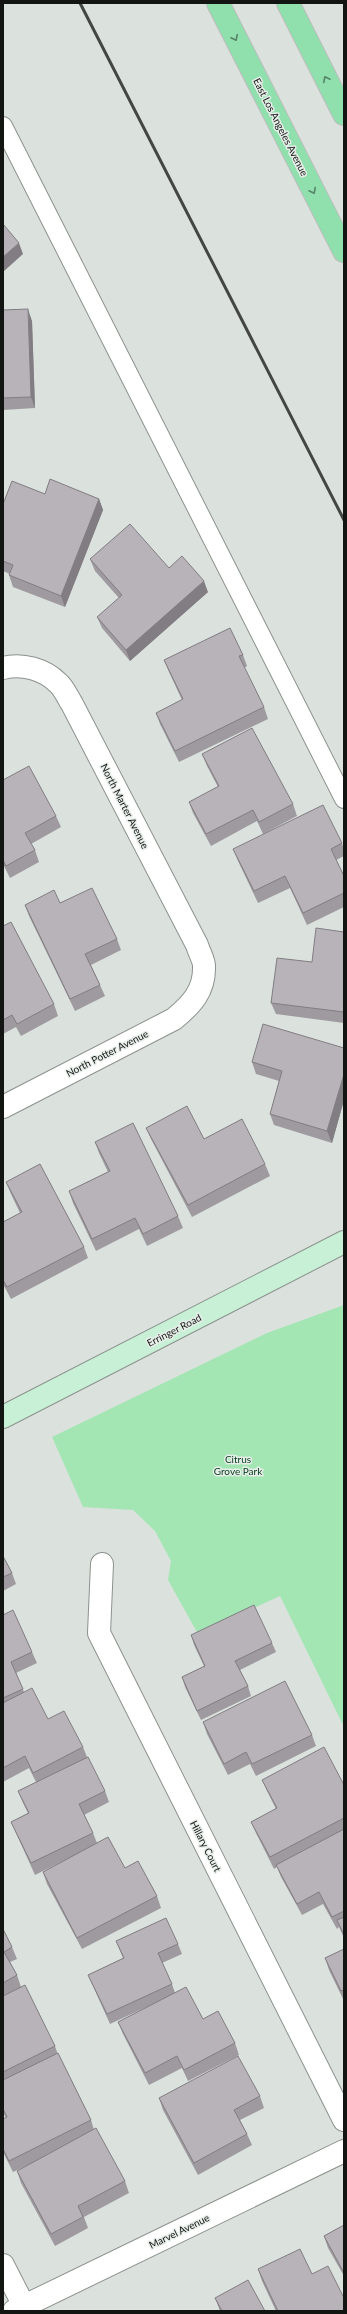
<svg xmlns="http://www.w3.org/2000/svg" width="347" height="2314" font-family="Lato,sans-serif">
	<style>
		.green { fill: #a4e5b4 }
		.lines { fill: none; stroke-linecap: round; stroke-linejoin: round }
		.service-casing { stroke: #8c928d; stroke-width: 20 }
		.minor-casing { stroke: #8c928d; stroke-width: 24 }
		.secondary-casing { stroke: #8c928d; stroke-width: 24 }
		.primary-casing { stroke: #bdbdbd; stroke-width: 24 }
		.service { stroke: #fff; stroke-width: 18 }
		.minor { stroke: #fff; stroke-width: 22 }
		.secondary { stroke: #c7f0d6; stroke-width: 22 }
		.primary { stroke: #8fe0ad; stroke-width: 22 }
		.rail { stroke: #434643; stroke-width: 3 }
		.wall { fill: #9e9a9f }
		.shaded-wall { fill: #817d82 }
		.building { fill: #b8b3b9; stroke: #817d82 }
		.oneway { stroke: #578568 }
		.labels { text-anchor: middle; dominant-baseline: central; stroke-width: 3; stroke-linejoin: round; paint-order: stroke }
		.street-label { font-size: 10px; fill: #131513; stroke: #e8efea }
		.park-label { font-size: 10px; fill: #003918; stroke: #e8efea }
	</style>
	<rect width="100%" height="100%" fill="#dbe2dd"/>
	<path class="green" d="M344 1305V1727L280 1596 198 1634 168 1580 171 1561 155 1531 133 1510 83 1507 52 1437 267 1333Z"/>
	<g class="lines">
		<defs>
			<path id="service" d="M3 126 344 799"/>
			<g id="minor">
				<path d="M3 668C22 663 44 669 58 683 64 688 68 698 72 704L197 945C199 952 204 960 204 966 205 991 191 1005 174 1019L3 1107"/>
				<path d="M102 1564 99 1633 344 2120"/>
				<path d="M3 2265 24 2306"/>
				<path d="M14 2311 344 2151"/>
			</g>
			<path id="secondary" d="M3 1417 344 1242"/>
			<g id="primary">
				<path d="M218 3 344 251"/>
				<path d="M288 3 344 114"/>
			</g>
		</defs>
		<use href="#service" class="service-casing"/>
		<use href="#minor" class="minor-casing"/>
		<use href="#secondary" class="secondary-casing"/>
		<use href="#primary" class="primary-casing"/>
		<use href="#service" class="service"/>
		<use href="#minor" class="minor"/>
		<use href="#secondary" class="secondary"/>
		<use href="#primary" class="primary"/>
		<path class="rail" d="M80 3 344 520"/>
	</g>
	<g class="wall">
		<path d="M3 310 32 321 35 408 3 410Z"/>
		<path d="M45 494 99 499 103 510 65 607 13 587 9 575 10 574 3 571V504Z"/>
		<path d="M90 559 208 592 130 661 102 628 97 617 119 598 95 571Z"/>
		<path d="M243 655 247 666 244 668 264 707 268 719 179 762 160 724 156 713 182 700 169 672 164 660Z"/>
		<path d="M202 754 293 804 297 816 263 834 257 821 211 846 193 813 189 802 218 787 207 766Z"/>
		<path d="M3 780 56 816 61 827 31 844 35 850 39 862 10 878 3 864Z"/>
		<path d="M342 843 344 850V856L336 860 344 876V907L307 925 290 888 258 903 238 861 233 849Z"/>
		<path d="M60 903 117 939 121 950 91 965 100 985 105 996 75 1011 29 916 25 905Z"/>
		<path d="M3 926 54 1004 58 1016 21 1036 16 1027 3 1034Z"/>
		<path d="M344 932V1023L276 1014 271 1003 312 962Z"/>
		<path d="M344 1048V1100L332 1143 274 1125 270 1114 279 1081 256 1074 252 1062Z"/>
		<path d="M146 1128 265 1164 270 1176 192 1217 151 1139Z"/>
		<path d="M95 1142 178 1216 183 1228 147 1246 139 1229 96 1251 73 1203 69 1191 108 1172 99 1153Z"/>
		<path d="M6 1182 84 1247 88 1258 11 1299 3 1284V1222L20 1213 11 1194Z"/>
		<path d="M3 1556 12 1573 16 1584 3 1591Z"/>
		<path d="M3 1615 32 1652 37 1663 16 1673 24 1692 48 1719 83 1747 87 1757 105 1791 109 1802 84 1815 93 1833 97 1843 157 1896 161 1908 82 1949 47 1884 43 1872 71 1857 35 1875 16 1833 11 1822 28 1813 23 1803 18 1791 36 1782 29 1768 3 1782Z"/>
		<path d="M191 1635 272 1643 276 1652 240 1670 248 1686 251 1696 201 1720 185 1687 182 1677 204 1666 194 1645Z"/>
		<path d="M203 1722 312 1735 316 1746 256 1776 250 1764 228 1775 207 1734Z"/>
		<path d="M262 1780 344 1785V1938L339 1927 337 1929 323 1904 302 1915 281 1877 277 1867 274 1869 256 1833 251 1822 276 1809 267 1791Z"/>
		<path d="M3 1929 12 1947 17 1959 10 1962 17 1975 21 1987 55 2046 58 2055 91 2120 94 2130 125 2181 129 2193 84 2217 88 2228 55 2246 21 2183 17 2171 41 2159 13 2172 3 2152V2119L6 2118 3 2112Z"/>
		<path d="M116 1941 178 1944 182 1954 162 1963 172 1984 175 1993 203 2019 235 2043 239 2055 188 2081 182 2068 149 2085 123 2034 118 2022 153 2004 110 2024 92 1984 88 1975 123 1958Z"/>
		<path d="M344 1949V2001L329 1970 325 1958Z"/>
		<path d="M260 2096 264 2108 240 2120 247 2134 252 2145 198 2175 163 2110 159 2098Z"/>
		<path d="M344 2225V2276L328 2248 324 2236Z"/>
		<path d="M258 2269 312 2274 344 2311H276L262 2281Z"/>
		<path d="M215 2298 265 2311H220Z"/>
	</g>
	<g class="shaded-wall">
		<path d="M19 243 23 254 3 272V257Z"/>
		<path d="M28 309 32 321 35 408 31 397Z"/>
		<path d="M99 499 103 510 65 607 61 596Z"/>
		<path d="M204 581 208 592 130 661 126 650Z"/>
		<path d="M344 1074V1100L332 1143 327 1131Z"/>
	</g>
	<g class="building">
		<path d="M3 224 19 243 3 257Z"/>
		<path d="M28 309 31 397 3 398V310Z"/>
		<path d="M50 479 99 499 61 596 9 575 13 565 3 561V504L12 481 45 494Z"/>
		<path d="M130 524 169 568 182 556 204 581 126 650 97 617 122 595 90 559Z"/>
		<path d="M230 628 243 655 239 656 264 707 175 751 156 713 183 699 164 660Z"/>
		<path d="M252 728 293 804 259 822 253 810 206 834 189 802 219 786 202 754Z"/>
		<path d="M29 766 56 816 25 833 35 850 6 866 3 860V780Z"/>
		<path d="M323 805 342 843 331 849 344 876V893L303 913 285 876 254 891 233 849Z"/>
		<path d="M92 888 117 939 85 954 100 985 70 999 25 905 54 890 60 903Z"/>
		<path d="M11 922 54 1004 17 1024 12 1015 3 1020V926Z"/>
		<path d="M316 928 344 932V1012L271 1003 277 958 312 962Z"/>
		<path d="M263 1024 344 1048V1074L327 1131 270 1114 282 1071 252 1062Z"/>
		<path d="M187 1106 204 1139 242 1119 265 1164 188 1205 146 1128Z"/>
		<path d="M133 1123 178 1216 143 1234 135 1218 92 1239 69 1191 110 1171 95 1142Z"/>
		<path d="M40 1164 84 1247 7 1287 3 1280V1222L22 1212 6 1182Z"/>
		<path d="M3 1556 12 1573 3 1577Z"/>
		<path d="M254 1605 272 1643 235 1661 248 1686 197 1711 182 1677 205 1666 191 1635Z"/>
		<path d="M13 1610 32 1652 11 1662 23 1689 3 1698V1615Z"/>
		<path d="M285 1681 312 1735 252 1764 246 1752 224 1764 203 1722Z"/>
		<path d="M32 1688 48 1719 64 1711 83 1747 33 1773 25 1756 3 1768V1703Z"/>
		<path d="M324 1747 344 1785V1818L270 1857 251 1822 277 1808 262 1780Z"/>
		<path d="M88 1757 105 1791 79 1804 93 1833 31 1863 11 1822 29 1813 18 1791Z"/>
		<path d="M344 1829V1911L332 1917 319 1892 297 1904 276 1865Z"/>
		<path d="M108 1837 125 1868 138 1861 157 1896 77 1938 43 1872Z"/>
		<path d="M344 1917V1935L337 1920Z"/>
		<path d="M166 1918 178 1944 158 1953 172 1984 107 2014 88 1975 124 1958 116 1941Z"/>
		<path d="M3 1929 12 1947 4 1952 17 1975 3 1983Z"/>
		<path d="M344 1949V1990L341 1991 325 1958Z"/>
		<path d="M25 1985 55 2046 3 2072V1996Z"/>
		<path d="M186 1987 203 2019 218 2011 235 2043 184 2070 177 2056 145 2073 118 2022Z"/>
		<path d="M58 2053 91 2120 9 2161 3 2149V2119L7 2117 3 2109V2080Z"/>
		<path d="M238 2056 260 2096 234 2110 247 2134 194 2163 159 2098Z"/>
		<path d="M96 2128 125 2181 78 2206 83 2217 51 2234 17 2171Z"/>
		<path d="M344 2225V2273L324 2236Z"/>
		<path d="M300 2249 312 2274 328 2266 344 2298V2311H278L258 2269Z"/>
		<path d="M248 2280 265 2311H222L215 2298Z"/>
	</g>
	<defs><path id="oneway-chevron" d="M-2-3.5L2.5 0L-2 3.5" fill="none" stroke-width="1.6" stroke-linecap="round" stroke-linejoin="round"/></defs>
	<g class="oneway">
		<use href="#oneway-chevron" transform="translate(235 38) rotate(63)"/>
		<use href="#oneway-chevron" transform="translate(326 79) rotate(-117)"/>
		<use href="#oneway-chevron" transform="translate(313 191) rotate(63)"/>
	</g>
	<g class="labels">
		<g class="street-label">
			<text transform="translate(281 127) rotate(63)">East Los Angeles Avenue</text>
			<text transform="translate(125 806) rotate(63)">North Marter Avenue</text>
			<text transform="translate(107 1053) rotate(-27)">North Potter Avenue</text>
			<text transform="translate(174 1330) rotate(-27)">Erringer Road</text>
			<text transform="translate(206 1846) rotate(63)">Hillary Court</text>
			<text transform="translate(179 2231) rotate(-26)">Marvel Avenue</text>
		</g>
		<g class="park-label">
			<text x="238" y="1459">Citrus<tspan x="238" dy="12">Grove Park</tspan></text>
		</g>
	</g>
	<rect width="347" height="2314" fill="none" stroke="#131513" stroke-width="8"/>
</svg>
